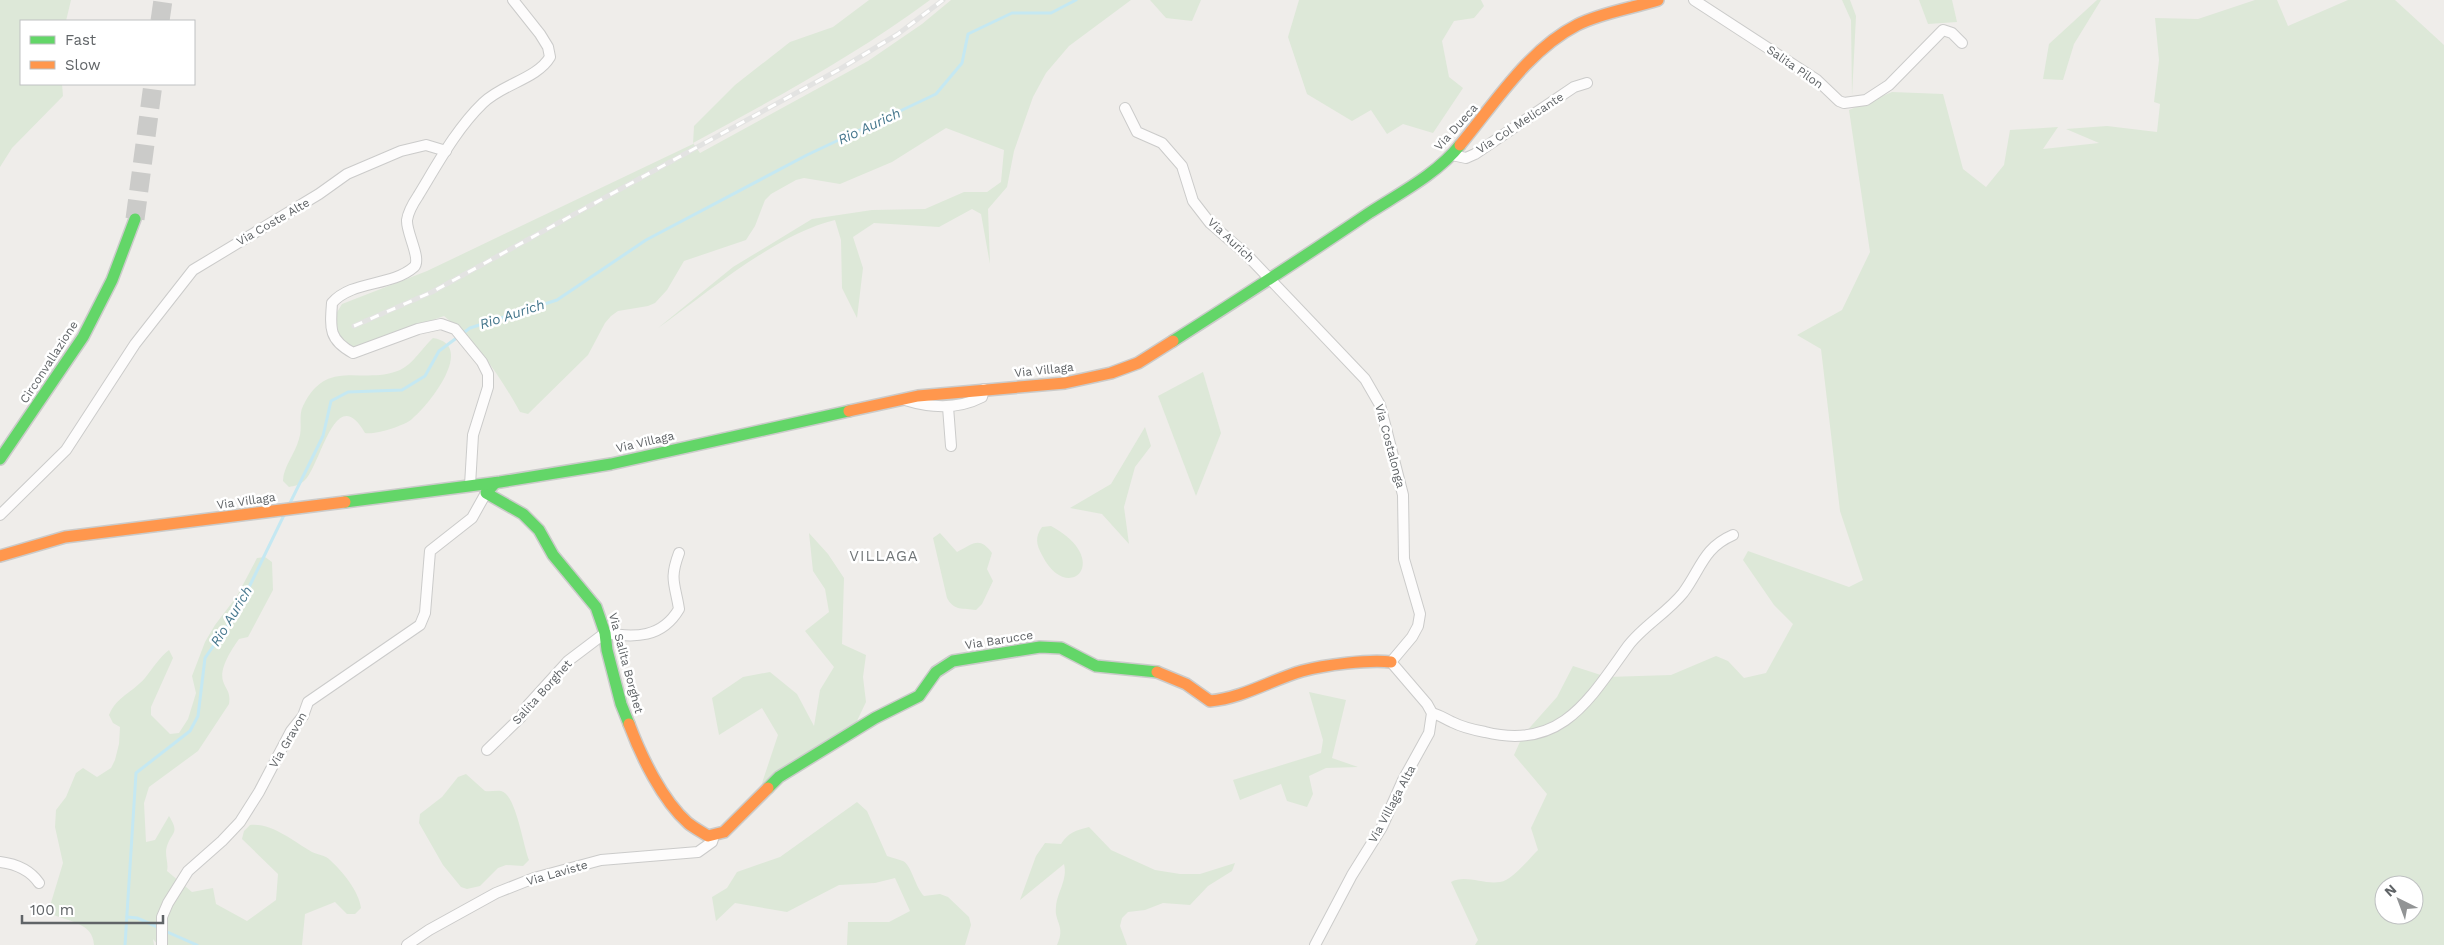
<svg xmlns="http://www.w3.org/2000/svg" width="2444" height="945" font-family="'Work Sans',sans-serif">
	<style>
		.green { fill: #dde8d8; fill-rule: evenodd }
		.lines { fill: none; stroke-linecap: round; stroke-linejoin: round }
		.stream { stroke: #c5e8f2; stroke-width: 3 }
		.highway-tunnel { stroke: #cbcbc9; stroke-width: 19; stroke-dasharray: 19 9; stroke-linecap: butt }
		.street-casing { stroke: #cbcbca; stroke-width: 12 }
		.fast-casing { stroke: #cbcbca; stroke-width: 14 }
		.slow-casing { stroke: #cbcbca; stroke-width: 14 }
		.street { stroke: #fdfcfc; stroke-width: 10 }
		.fast { stroke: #63d668; stroke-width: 11 }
		.slow { stroke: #ff974d; stroke-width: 11 }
		.rail-casing { stroke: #e3e3e2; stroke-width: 5 }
		.rail { stroke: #fff; stroke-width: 3; stroke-dasharray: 9; stroke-linecap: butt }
		.labels { text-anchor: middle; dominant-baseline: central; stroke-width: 5; stroke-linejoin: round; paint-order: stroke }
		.street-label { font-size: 12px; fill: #606467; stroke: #fff }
		.water-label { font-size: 14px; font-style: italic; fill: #46778d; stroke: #fff }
		.quarter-label { font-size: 15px; letter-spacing: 1px; fill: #717678; stroke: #fff }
	</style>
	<rect width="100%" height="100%" fill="#efedea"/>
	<g class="green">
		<path d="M0 0H71L66 21H21V84H62L63 96 12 148 0 167Z"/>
		<path d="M869 0H930C856 55 774 99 693 143L700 153 868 61 922 24 951 0H1131L1069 46 1046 73 1033 97 1014 151 1007 187 988 209 990 264 981 214 972 209 939 227 874 223 853 237 863 268 857 318 842 288 841 240 835 220C774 235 710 291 658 328L733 267 812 219 872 210 925 209 964 192H987L1001 182 1004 150 946 128 892 162 840 184 804 178 796 180 771 194 765 200 755 226 746 240 684 261 667 290 655 303 648 306 618 311 611 316 605 323 588 355 528 414 520 412C500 376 477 342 444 316L353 348 338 334 336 314 342 304 427 271 693 144 694 126 735 85 790 42 833 27Z"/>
		<path d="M1150 0H1201L1192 21 1166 18Z"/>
		<path d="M1299 0H1481L1484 6 1474 18 1454 21 1442 41 1449 77 1463 88 1433 133 1403 124 1387 134 1371 110 1352 121 1307 94 1288 37Z"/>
		<path d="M1842 0H1850L1856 16 1852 96 1851 20Z"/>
		<path d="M1919 0H1952L1957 22 1928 24Z"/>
		<path d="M2097 0H2101L2074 44 2063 80 2043 79 2049 44Z"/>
		<path d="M2255 0H2277L2288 26 2348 0H2395L2444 45V945H1475L1478 940 1451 882C1467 873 1489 888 1506 880 1517 874 1529 859 1538 850L1531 828 1547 794 1514 755 1523 735 1557 697 1573 666 1607 677 1671 675 1716 656 1728 661 1744 678 1766 673 1793 624 1774 605 1743 560 1748 551 1849 587 1863 580 1840 511 1821 349 1797 335 1842 310 1870 252 1849 110 1892 92 1943 94 1963 169 1986 187 2004 165 2010 130 2058 127 2043 149 2099 143 2066 129 2107 126 2157 132 2160 104 2154 102 2159 60 2155 18 2198 19ZM2384 885H2414V915H2384Z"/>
		<path d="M433 338C477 345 429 405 412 419 404 426 375 435 365 433 335 380 321 466 304 481 300 485 294 486 289 487L283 481C283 467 295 454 299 439 303 428 298 416 303 406 327 356 362 386 400 370 413 364 422 348 433 338Z"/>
		<path d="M1203 372 1221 433 1196 496 1158 396Z"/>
		<path d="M1145 427 1151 446 1135 467 1124 507 1129 544 1102 514 1070 508 1111 484Z"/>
		<path d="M1051 526C1115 561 1067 606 1042 555 1036 544 1035 537 1042 527Z"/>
		<path d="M809 533 828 554 844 578 842 644 866 655 863 677 866 702 856 723 762 783 778 735 762 708 719 735 712 698 743 677 770 672 797 694 814 726 820 690 834 667 805 631 829 612 825 589 813 571Z"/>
		<path d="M940 533 957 552C972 545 979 535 992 553L987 569 993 581 982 604 976 610C963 608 954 611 947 598L933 538Z"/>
		<path d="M265 557 272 562 273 590 248 637 239 639C232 649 219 668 223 681 226 690 231 692 229 704L198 751 149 787 144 803 146 842 155 840 169 816C180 834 172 831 167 846 164 854 169 863 167 871L192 892 213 888 216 904 247 921 276 900 278 874 242 839 244 831 250 825C273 823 294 842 312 852 318 855 325 855 330 860 342 871 359 891 361 908L355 914H347L335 902 305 914 302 945H158L153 939 154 945H94C93 922 68 922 52 914L50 906 63 863 55 827 56 810 66 797 76 773 83 768 97 777 111 768 115 760 119 744 120 727 113 723 109 715C117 696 132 693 145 678 153 668 159 658 169 650L173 658 151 707V715L170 734 179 733 188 719 193 703 196 693 192 676 205 642 215 625 237 596 257 558Z"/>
		<path d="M1309 692 1346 700 1332 758 1358 767 1326 768 1309 776 1313 794 1307 807 1287 801 1281 784 1240 800 1233 780 1321 753 1323 740Z"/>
		<path d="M466 774 485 791C490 792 496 790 501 791 516 794 523 846 529 860L523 866 506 865 498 868 480 886 467 889 461 887 443 865 419 823 420 814 442 797 458 777Z"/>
		<path d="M857 802 867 811 887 856C892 858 898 859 903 861 912 866 915 887 924 896L940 894 948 897 969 917 971 925 965 945H847L848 922H889L910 911 895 878 875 883 839 885 787 912 735 903 716 921 712 897 727 888 737 872 780 857Z"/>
		<path d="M1089 827 1111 850 1155 870 1180 874H1200L1235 863 1232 871 1208 886 1190 905 1163 903 1145 910 1128 912 1122 918 1120 926 1127 945H1057C1066 926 1054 922 1056 907 1057 892 1068 880 1064 864L1020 900 1036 856 1045 843 1061 844C1068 833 1076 830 1089 827Z"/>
	</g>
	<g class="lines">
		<g class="stream">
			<path d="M290 503 323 436 331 401 348 392 402 390 425 376 439 351 470 328 557 300 646 240 807 155 936 94 962 63 968 34 1012 13H1051L1076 0"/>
			<path d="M127 917 137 918 160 928"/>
			<path d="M165 931 197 945"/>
			<path d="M125 945 136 773 190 731 198 716 205 658 237 612 285 513"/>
		</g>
		<g class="highway-tunnel">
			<path d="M160 21 163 0"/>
			<path d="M135 219 153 84"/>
		</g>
		<defs>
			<g id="street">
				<path d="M1694 0 1817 80 1839 101 1844 103 1866 100 1889 85 1943 30 1952 33 1962 43"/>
				<path d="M1125 108 1137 132 1162 143 1182 166 1193 201 1210 223 1247 255 1365 379 1380 405 1403 495 1404 559 1420 614 1418 626 1412 637 1391 662 1427 704 1432 713 1429 733 1403 780 1382 827 1352 875 1315 945"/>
				<path d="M1452 155 1466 158 1475 154 1574 87 1587 83"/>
				<path d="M905 400C931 408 957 410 982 397L984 389"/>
				<path d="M948 407 951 446"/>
				<path d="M470 485 473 435 488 387V374L482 362 455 329 441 324 418 329 353 353C329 340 330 329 332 303 352 280 391 287 414 267 422 259 406 233 407 220 408 213 414 202 418 196 437 165 456 129 483 103 502 84 537 79 550 57L548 47 540 34 513 0"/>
				<path d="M0 515 66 450 135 344 193 270 319 194 347 174 401 151 426 145 446 151"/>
				<path d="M1432 713C1440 715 1445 719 1452 722 1462 727 1474 730 1485 732 1561 751 1589 700 1628 646 1643 626 1667 613 1683 593 1701 569 1703 548 1733 535"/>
				<path d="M487 750 521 717 528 705 568 661 605 633C635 638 662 638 679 609 675 583 669 580 679 553"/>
				<path d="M0 862C16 864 30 870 39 883"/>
				<path d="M162 945V917L168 903 188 871 222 841 240 822 259 792 291 731 303 716 308 702 420 625 425 613 430 551 472 518 486 493"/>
				<path d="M407 945 429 930 496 893 534 878 601 860 698 852 712 842 714 836"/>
			</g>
			<g id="fast">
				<path d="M1173 341C1239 299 1304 257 1369 213 1400 193 1437 174 1460 145"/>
				<path d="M0 459 83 337 112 280 135 219"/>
				<path d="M495 483 486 493 523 514 539 530 553 555 596 607 605 633 607 650 621 704 629 724"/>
				<path d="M345 502 500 482 611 464 849 411"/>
				<path d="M768 788 779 777 875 718 919 696 936 672 953 661 1040 647 1061 648 1096 666 1157 672"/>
			</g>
			<g id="slow">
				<path d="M1460 145C1495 103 1528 50 1577 25 1600 13 1633 8 1658 0"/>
				<path d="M849 411 918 396 1065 383 1111 373 1138 363 1173 341"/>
				<path d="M0 556 65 537 345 502"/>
				<path d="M1157 672 1186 684 1210 701C1243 698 1271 680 1302 671 1324 665 1370 659 1391 662"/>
				<path d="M629 724C641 756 662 800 688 823 694 828 702 832 708 836L724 832 768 788"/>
			</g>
		</defs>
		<use href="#street" class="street-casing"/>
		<use href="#fast" class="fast-casing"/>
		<use href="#slow" class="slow-casing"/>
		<use href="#street" class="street"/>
		<use href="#fast" class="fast"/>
		<use href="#slow" class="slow"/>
		<defs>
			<path id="rail" d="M354 326 432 292 840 69 898 34 943 0"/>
		</defs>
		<use href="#rail" class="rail-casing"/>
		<use href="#rail" class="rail"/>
	</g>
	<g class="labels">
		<g class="street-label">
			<text transform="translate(1795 67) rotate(35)">Salita Pilon</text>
			<text transform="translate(1520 123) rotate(-33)">Via Col Melicante</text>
			<text transform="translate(1456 127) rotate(-48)">Via Dueca</text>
			<text transform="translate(273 222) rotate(-30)">Via Coste Alte</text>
			<text transform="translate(1231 240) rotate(43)">Via Aurich</text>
			<text transform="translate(49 362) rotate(-57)">Circonvallazione</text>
			<text transform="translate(1044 370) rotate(-6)">Via Villaga</text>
			<text transform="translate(645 442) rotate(-13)">Via Villaga</text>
			<text transform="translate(1390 446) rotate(75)">Via Costalonga</text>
			<text transform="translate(246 501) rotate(-8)">Via Villaga</text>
			<text transform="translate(999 640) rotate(-9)">Via Barucce</text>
			<text transform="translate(626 663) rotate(75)">Via Salita Borghet</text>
			<text transform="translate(542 692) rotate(-48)">Salita Borghet</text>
			<text transform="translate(288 740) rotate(-60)">Via Gravon</text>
			<text transform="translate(1392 804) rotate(-62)">Via Villaga Alta</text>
			<text transform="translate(557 873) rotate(-16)">Via Laviste</text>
		</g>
		<g class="water-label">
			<text transform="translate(869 126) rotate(-25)">Rio Aurich</text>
			<text transform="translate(512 314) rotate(-18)">Rio Aurich</text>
			<text transform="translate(231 616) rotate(-59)">Rio Aurich</text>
		</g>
		<g class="quarter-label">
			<text x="884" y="556">VILLAGA</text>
		</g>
	</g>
	<rect x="20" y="20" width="175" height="65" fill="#ffffff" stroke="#bfc1c2"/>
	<rect x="30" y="36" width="25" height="8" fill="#63d668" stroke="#bfc1c2"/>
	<text x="65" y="45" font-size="15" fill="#606467">Fast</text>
	<rect x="30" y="61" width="25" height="8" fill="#ff974d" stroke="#bfc1c2"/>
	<text x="65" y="70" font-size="15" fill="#606467">Slow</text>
	<g transform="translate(2399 900) rotate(318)"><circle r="24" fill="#ffffff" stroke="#bfc1c2"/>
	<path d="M0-4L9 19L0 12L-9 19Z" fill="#929495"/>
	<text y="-8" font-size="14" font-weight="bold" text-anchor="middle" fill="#606467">N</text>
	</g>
	<path d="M22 915v8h141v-8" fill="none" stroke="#606467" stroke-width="2.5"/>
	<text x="30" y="915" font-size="15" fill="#606467" stroke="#ffffff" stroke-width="4" paint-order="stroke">100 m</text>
</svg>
